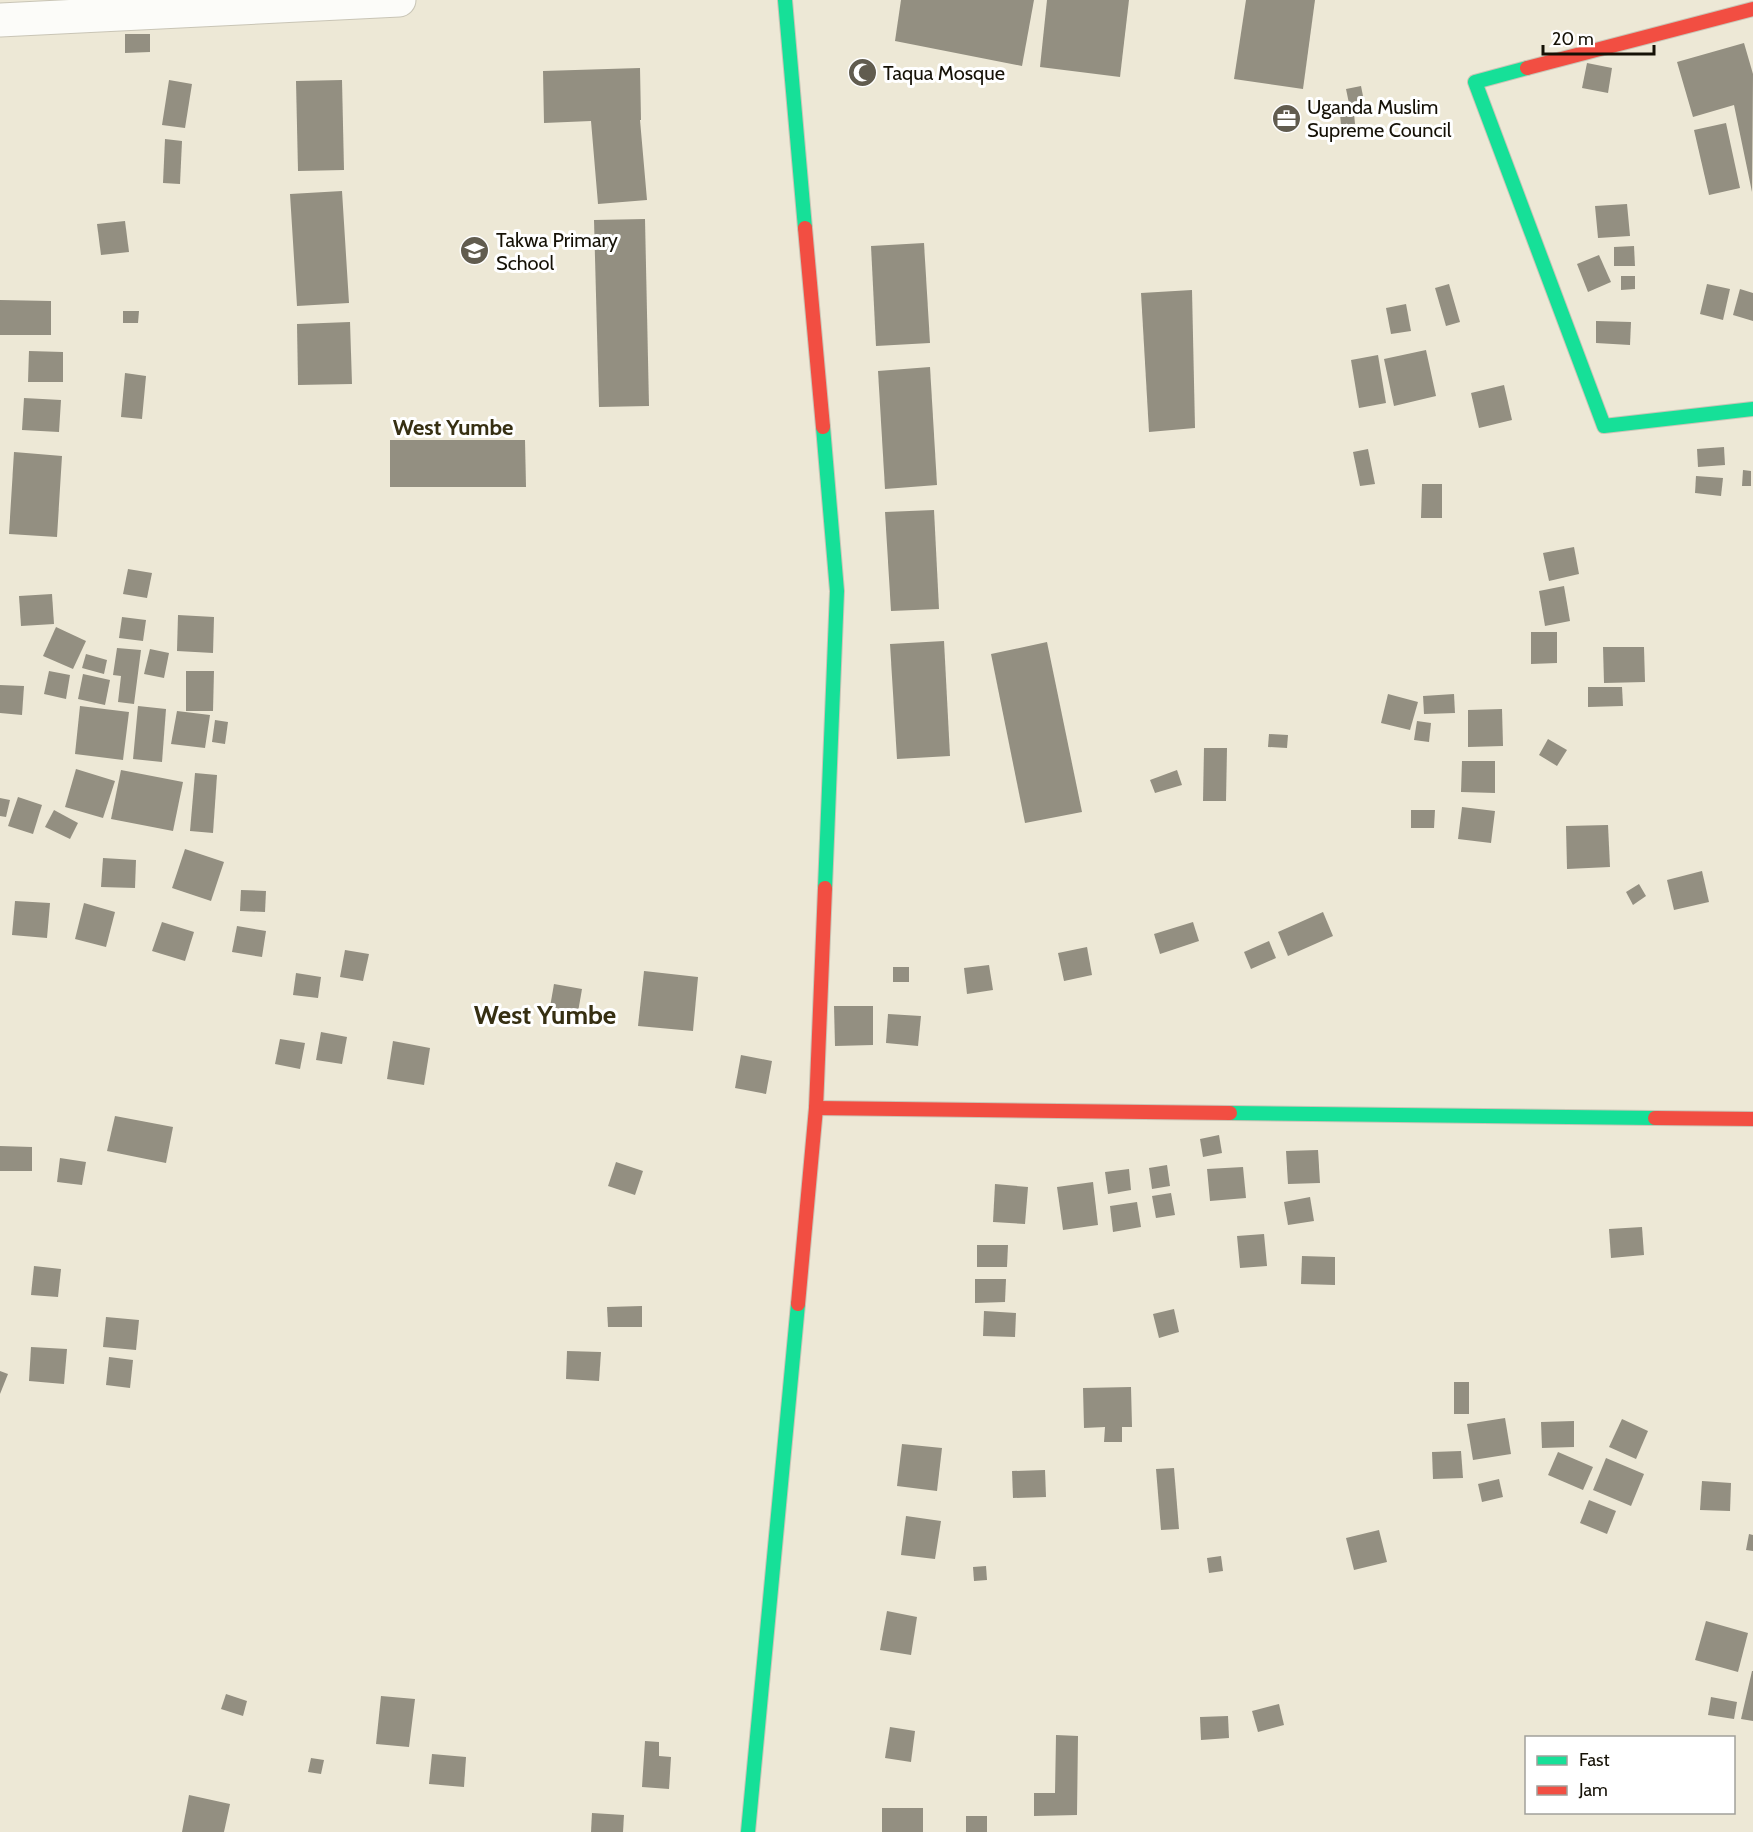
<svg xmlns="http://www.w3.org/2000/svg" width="1753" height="1832" font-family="Cabin,sans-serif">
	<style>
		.building { fill: #938f81 }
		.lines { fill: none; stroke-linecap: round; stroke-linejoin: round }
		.street-casing { stroke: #c9c5b6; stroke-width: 35 }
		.fast-casing { stroke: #c9c5b6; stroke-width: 16 }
		.jam-casing { stroke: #c9c5b6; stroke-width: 16 }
		.street { stroke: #fcfcf9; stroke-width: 33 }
		.fast { stroke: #16e098; stroke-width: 14 }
		.jam { stroke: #f24e42; stroke-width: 14 }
		.labels { text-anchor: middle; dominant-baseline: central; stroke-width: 6; stroke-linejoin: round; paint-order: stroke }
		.poi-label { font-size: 20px; fill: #151106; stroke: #fff; text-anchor: start }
		.quarter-label { font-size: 22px; font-weight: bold; fill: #362f12; stroke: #fff }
		.district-label { font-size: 26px; font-weight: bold; fill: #362f12; stroke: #fff }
	</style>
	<rect width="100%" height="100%" fill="#ede8d6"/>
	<g class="building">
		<path d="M901 0H1034L1022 66 895 41Z"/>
		<path d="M1047 0H1129L1120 77 1040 67Z"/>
		<path d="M1246 0H1315L1303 89 1234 79Z"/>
		<path d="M125 34H150V52L125 53Z"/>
		<path d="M1744 43 1753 74 1752 192 1734 105 1693 117 1677 62Z"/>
		<path d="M1587 63 1612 68 1608 93 1582 88Z"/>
		<path d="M640 68 641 120H640L647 200 598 204 591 121 544 123 543 71Z"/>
		<path d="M169 80 192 84 185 128 162 125Z"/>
		<path d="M342 80 344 170 298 171 296 81Z"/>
		<path d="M1361 86 1366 111 1354 113 1355 124 1341 125 1340 114 1351 113 1346 89Z"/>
		<path d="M1726 123 1740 188 1709 195 1694 130Z"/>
		<path d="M165 139 182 141 180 184 163 183Z"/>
		<path d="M342 191 349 303 297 306 290 194Z"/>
		<path d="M1627 204 1630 236 1598 238 1595 206Z"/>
		<path d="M645 219 649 406 599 407 594 220Z"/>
		<path d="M125 221 129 252 101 255 97 224Z"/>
		<path d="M924 243 930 343 876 346 871 246Z"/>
		<path d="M1634 246 1635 266H1614V247Z"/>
		<path d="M1599 255 1611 282 1588 292 1577 264Z"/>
		<path d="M1621 276H1635V289L1621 290Z"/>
		<path d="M1449 284 1460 322 1446 326 1435 288Z"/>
		<path d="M1707 284 1730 289 1723 320 1700 314Z"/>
		<path d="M1740 289 1753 293V321L1733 315Z"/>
		<path d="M1192 290 1195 428 1149 432 1141 293Z"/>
		<path d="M0 300 51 301V335H0Z"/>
		<path d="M1406 304 1411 331 1391 334 1386 308Z"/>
		<path d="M123 311H139L138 323H123Z"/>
		<path d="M1596 321 1631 322 1630 345 1596 343Z"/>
		<path d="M350 322 352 384 298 385 297 324Z"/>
		<path d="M1426 350 1436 396 1394 406 1384 359Z"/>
		<path d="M29 351 63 352V382H28Z"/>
		<path d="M1378 355 1386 403 1359 408 1351 360Z"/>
		<path d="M930 367 937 485 885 489 878 371Z"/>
		<path d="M125 373 146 376 142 419 121 417Z"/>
		<path d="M1504 385 1512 420 1479 428 1471 393Z"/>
		<path d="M24 398 61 400 59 432 22 430Z"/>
		<path d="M390 440H525L526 487H390Z"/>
		<path d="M1724 447 1725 465 1698 467 1697 449Z"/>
		<path d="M1368 449 1375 484 1360 486 1353 452Z"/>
		<path d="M14 452 62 456 57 537 9 534Z"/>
		<path d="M1743 470 1751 471V486H1742Z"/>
		<path d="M1696 476 1723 478 1721 496 1695 493Z"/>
		<path d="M1422 484H1442V518H1421Z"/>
		<path d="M934 510 939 609 891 611 885 512Z"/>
		<path d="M1574 547 1579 574 1549 581 1543 553Z"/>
		<path d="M128 569 152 573 147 598 123 594Z"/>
		<path d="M1564 586 1570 621 1545 626 1539 591Z"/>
		<path d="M52 594 54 624 21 626 19 596Z"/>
		<path d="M178 615 214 617 213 653 177 651Z"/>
		<path d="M122 617 146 620 143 641 119 638Z"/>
		<path d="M56 627 86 641 73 669 43 656Z"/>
		<path d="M1531 632H1557V663L1531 664Z"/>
		<path d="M944 641 950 756 897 759 890 644Z"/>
		<path d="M1047 642 1082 812 1025 823 991 654Z"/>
		<path d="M1603 647H1644L1645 682 1604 683Z"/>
		<path d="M117 648 141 650 134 704 118 702 121 676 113 675Z"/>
		<path d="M150 649 169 653 164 678 144 674Z"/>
		<path d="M86 654 107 660 104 674 82 668Z"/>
		<path d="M49 671 70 675 66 699 44 694Z"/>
		<path d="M186 671H214L213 711H186Z"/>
		<path d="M83 674 110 680 105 705 78 699Z"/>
		<path d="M0 685 24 686 22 715 0 713Z"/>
		<path d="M1588 687H1622L1623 706 1588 707Z"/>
		<path d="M1388 694 1418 702 1410 730 1381 723Z"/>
		<path d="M1454 694 1455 713 1424 714 1423 696Z"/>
		<path d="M80 706 129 712 123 760 75 754Z"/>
		<path d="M138 706 166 709 162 762 133 759Z"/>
		<path d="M1502 709 1503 746 1468 747V710Z"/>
		<path d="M177 711 210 715 205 748 171 744Z"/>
		<path d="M215 720 228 722 225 744 212 742Z"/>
		<path d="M1417 721 1431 723 1429 742 1414 740Z"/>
		<path d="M1269 734 1288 735 1287 748 1268 747Z"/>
		<path d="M1548 739 1567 750 1557 766 1539 755Z"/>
		<path d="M1204 748H1227L1226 801H1203Z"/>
		<path d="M1462 761H1495V793L1461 792Z"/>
		<path d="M76 769 115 781 103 818 65 807Z"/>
		<path d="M121 770 183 782 173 831 111 819Z"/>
		<path d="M1177 770 1182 785 1155 793 1150 780Z"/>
		<path d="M195 773 217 775 213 833 190 831Z"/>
		<path d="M18 797 42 805 33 834 8 826Z"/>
		<path d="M0 798 10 800 6 817 0 816Z"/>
		<path d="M1462 807 1495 811 1491 843 1458 839Z"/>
		<path d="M54 810 78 823 70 839 45 827Z"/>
		<path d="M1411 810H1435L1434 828H1411Z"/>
		<path d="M1608 825 1610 867 1567 869 1566 826Z"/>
		<path d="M185 849 224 862 211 901 172 888Z"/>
		<path d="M103 858 136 860 135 888 101 887Z"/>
		<path d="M1702 871 1709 902 1674 910 1667 880Z"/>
		<path d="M1639 884 1646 896 1633 905 1626 892Z"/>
		<path d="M241 890 266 891 265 912 240 911Z"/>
		<path d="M15 901 50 903 47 938 12 935Z"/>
		<path d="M84 903 115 912 106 947 75 939Z"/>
		<path d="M1323 912 1333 936 1288 956 1278 932Z"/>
		<path d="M162 922 194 932 185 961 152 951Z"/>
		<path d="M1193 922 1199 941 1160 954 1154 934Z"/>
		<path d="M237 926 266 931 262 957 232 952Z"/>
		<path d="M1269 941 1276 958 1251 969 1244 952Z"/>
		<path d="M1087 947 1092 975 1064 981 1058 953Z"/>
		<path d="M345 950 369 954 363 981 340 977Z"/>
		<path d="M989 965 993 990 967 994 964 968Z"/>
		<rect x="893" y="967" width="16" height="15"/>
		<path d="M644 971 698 977 693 1031 638 1026Z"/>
		<path d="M296 973 321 977 318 998 293 995Z"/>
		<path d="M554 984 582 989 578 1012 550 1007Z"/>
		<path d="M834 1006H873V1045L835 1046Z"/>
		<path d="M888 1014 921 1016 918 1046 886 1043Z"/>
		<path d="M321 1032 347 1037 342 1064 316 1060Z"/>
		<path d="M280 1039 305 1043 300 1069 275 1064Z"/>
		<path d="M393 1041 430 1048 424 1085 387 1079Z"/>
		<path d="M741 1055 772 1061 766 1094 735 1088Z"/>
		<path d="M115 1116 173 1127 166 1163 107 1151Z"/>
		<path d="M1219 1135 1222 1153 1203 1157 1200 1139Z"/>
		<path d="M0 1146 32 1147V1171H0Z"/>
		<path d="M1318 1150 1320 1183 1288 1184 1286 1151Z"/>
		<path d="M60 1158 86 1162 82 1185 57 1182Z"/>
		<path d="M616 1162 643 1171 635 1195 608 1186Z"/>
		<path d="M1167 1165 1170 1186 1152 1189 1149 1168Z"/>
		<path d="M1243 1167 1246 1198 1210 1201 1207 1169Z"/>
		<path d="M1129 1169 1131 1190 1108 1194 1105 1172Z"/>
		<path d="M1093 1182 1098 1225 1063 1230 1057 1187Z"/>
		<path d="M995 1184 1028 1187 1025 1224 993 1222Z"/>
		<path d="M1171 1193 1175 1215 1156 1218 1152 1196Z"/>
		<path d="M1310 1197 1314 1221 1288 1225 1284 1202Z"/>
		<path d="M1137 1202 1141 1227 1113 1232 1110 1206Z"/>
		<path d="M1642 1227 1644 1255 1611 1258 1609 1229Z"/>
		<path d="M1264 1234 1267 1266 1240 1268 1237 1236Z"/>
		<path d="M977 1245H1008L1007 1267H977Z"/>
		<path d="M1302 1256 1335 1257V1285L1301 1284Z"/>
		<path d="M34 1266 61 1269 58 1297 31 1295Z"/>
		<path d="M975 1279H1006L1005 1302 975 1303Z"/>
		<path d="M642 1306V1327H608L607 1307Z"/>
		<path d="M1174 1309 1179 1332 1159 1338 1153 1314Z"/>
		<path d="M984 1311 1016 1313 1015 1337 983 1336Z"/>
		<path d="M106 1317 139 1320 136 1350 103 1347Z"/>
		<path d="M31 1347 67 1349 64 1384 29 1381Z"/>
		<path d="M567 1351 601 1352 599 1381 566 1379Z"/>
		<path d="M109 1357 133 1360 130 1388 106 1385Z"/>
		<path d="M0 1371 8 1374 0 1394Z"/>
		<rect x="1454" y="1382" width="15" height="32"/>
		<path d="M1131 1387 1132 1427H1122V1442H1104L1105 1427 1084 1428 1083 1388Z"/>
		<path d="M1505 1418 1511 1454 1473 1460 1467 1424Z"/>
		<path d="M1622 1419 1648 1431 1636 1459 1609 1447Z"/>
		<path d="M1574 1421V1447L1542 1448 1541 1422Z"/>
		<path d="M902 1444 942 1448 937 1491 897 1486Z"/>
		<path d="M1461 1451 1463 1478 1433 1479 1432 1452Z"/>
		<path d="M1558 1452 1593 1467 1583 1490 1548 1475Z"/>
		<path d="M1606 1458 1644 1474 1631 1506 1593 1490Z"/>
		<path d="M1174 1468 1179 1529 1161 1530 1156 1469Z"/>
		<path d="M1045 1470 1046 1497 1013 1498 1012 1471Z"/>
		<path d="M1499 1479 1503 1497 1482 1502 1478 1484Z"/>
		<path d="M1702 1481 1731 1483 1730 1511 1700 1510Z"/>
		<path d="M1589 1500 1616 1511 1607 1534 1580 1523Z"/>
		<path d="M906 1516 941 1521 935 1559 901 1555Z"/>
		<path d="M1379 1530 1387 1562 1354 1570 1346 1538Z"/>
		<path d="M1749 1534 1753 1535V1551L1746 1550Z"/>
		<path d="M1221 1556 1223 1571 1209 1573 1207 1558Z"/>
		<path d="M986 1566 987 1580 974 1581 973 1567Z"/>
		<path d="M887 1611 917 1617 911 1655 880 1650Z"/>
		<path d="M1706 1621 1748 1633 1738 1672 1695 1660Z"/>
		<path d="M1752 1671H1753V1721L1741 1719Z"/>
		<path d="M226 1694 247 1701 243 1716 221 1709Z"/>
		<path d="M381 1696 415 1699 409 1747 376 1744Z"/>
		<path d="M1711 1697 1737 1702 1734 1719 1708 1715Z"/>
		<path d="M1279 1704 1284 1725 1258 1732 1252 1711Z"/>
		<path d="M1228 1716 1229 1738 1201 1740 1200 1717Z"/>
		<path d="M890 1727 915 1731 911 1762 885 1758Z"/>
		<path d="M1056 1735 1078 1736 1077 1815 1034 1816V1793H1055Z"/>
		<path d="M645 1741 659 1742V1756L671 1757 669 1789 642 1787Z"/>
		<path d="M432 1754 466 1757 464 1787 429 1784Z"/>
		<path d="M311 1758 324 1760 321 1774 308 1772Z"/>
		<path d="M189 1795 230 1804 224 1832H182Z"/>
		<rect x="882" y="1808" width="41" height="24"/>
		<path d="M592 1813 624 1815 623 1832H591Z"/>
		<rect x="966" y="1816" width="21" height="16"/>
	</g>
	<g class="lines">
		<defs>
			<path id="street" d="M0 20 399 0"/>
			<g id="fast">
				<path d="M785 0 805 228"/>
				<path d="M1527 68 1475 82 1604 426 1753 409"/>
				<path d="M823 427 837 591 825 888"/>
				<path d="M1230 1113 1655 1118"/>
				<path d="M748 1832 798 1304"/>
			</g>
			<g id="jam">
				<path d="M1527 68 1753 9"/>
				<path d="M805 228 823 427"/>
				<path d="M816 1108 1230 1113"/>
				<path d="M1655 1118 1753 1119"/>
				<path d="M798 1304 816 1108 825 888"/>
			</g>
		</defs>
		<use href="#street" class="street-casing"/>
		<use href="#fast" class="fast-casing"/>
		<use href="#jam" class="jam-casing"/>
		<use href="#street" class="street"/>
		<use href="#fast" class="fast"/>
		<use href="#jam" class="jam"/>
	</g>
	<defs>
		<symbol id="mosque-disc" viewBox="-11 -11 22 22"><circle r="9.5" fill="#615c4f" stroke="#fff"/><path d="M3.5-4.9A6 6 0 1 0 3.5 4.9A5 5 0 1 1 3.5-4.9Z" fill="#fff"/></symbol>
		<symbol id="office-disc" viewBox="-11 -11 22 22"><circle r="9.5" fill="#615c4f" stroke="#fff"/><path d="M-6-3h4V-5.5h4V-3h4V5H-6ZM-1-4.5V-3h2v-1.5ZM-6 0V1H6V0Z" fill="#fff"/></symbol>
		<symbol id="school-disc" viewBox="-11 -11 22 22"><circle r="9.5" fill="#615c4f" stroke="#fff"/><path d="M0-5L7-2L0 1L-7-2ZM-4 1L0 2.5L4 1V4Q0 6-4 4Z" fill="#fff"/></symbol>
	</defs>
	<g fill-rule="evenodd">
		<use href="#mosque-disc" x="846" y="56" width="33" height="33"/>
		<use href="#office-disc" x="1270" y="102" width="33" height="33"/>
		<use href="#school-disc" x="458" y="234" width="33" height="33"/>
	</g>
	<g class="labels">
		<g class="poi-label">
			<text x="883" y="73">Taqua Mosque</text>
			<text x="1307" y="107">Uganda Muslim<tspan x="1307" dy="23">Supreme Council</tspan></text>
			<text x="496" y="240">Takwa Primary<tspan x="496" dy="23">School</tspan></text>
		</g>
		<g class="quarter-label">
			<text x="453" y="427">West Yumbe</text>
		</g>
		<g class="district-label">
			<text x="545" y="1015">West Yumbe</text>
		</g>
	</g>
	<rect x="1525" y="1736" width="210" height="78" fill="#ffffff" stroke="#a1a09b" stroke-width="1.5"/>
	<rect x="1537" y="1756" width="30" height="9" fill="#16e098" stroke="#a1a09b" stroke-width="1.5"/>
	<text x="1579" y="1766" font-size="18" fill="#151106">Fast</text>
	<rect x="1537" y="1786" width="30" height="9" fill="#f24e42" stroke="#a1a09b" stroke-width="1.5"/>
	<text x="1579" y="1796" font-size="18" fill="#151106">Jam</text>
	<path d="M1543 45v9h111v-9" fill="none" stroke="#151106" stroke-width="3"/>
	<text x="1552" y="45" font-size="18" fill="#151106" stroke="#ffffff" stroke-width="4.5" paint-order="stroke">20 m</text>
</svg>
